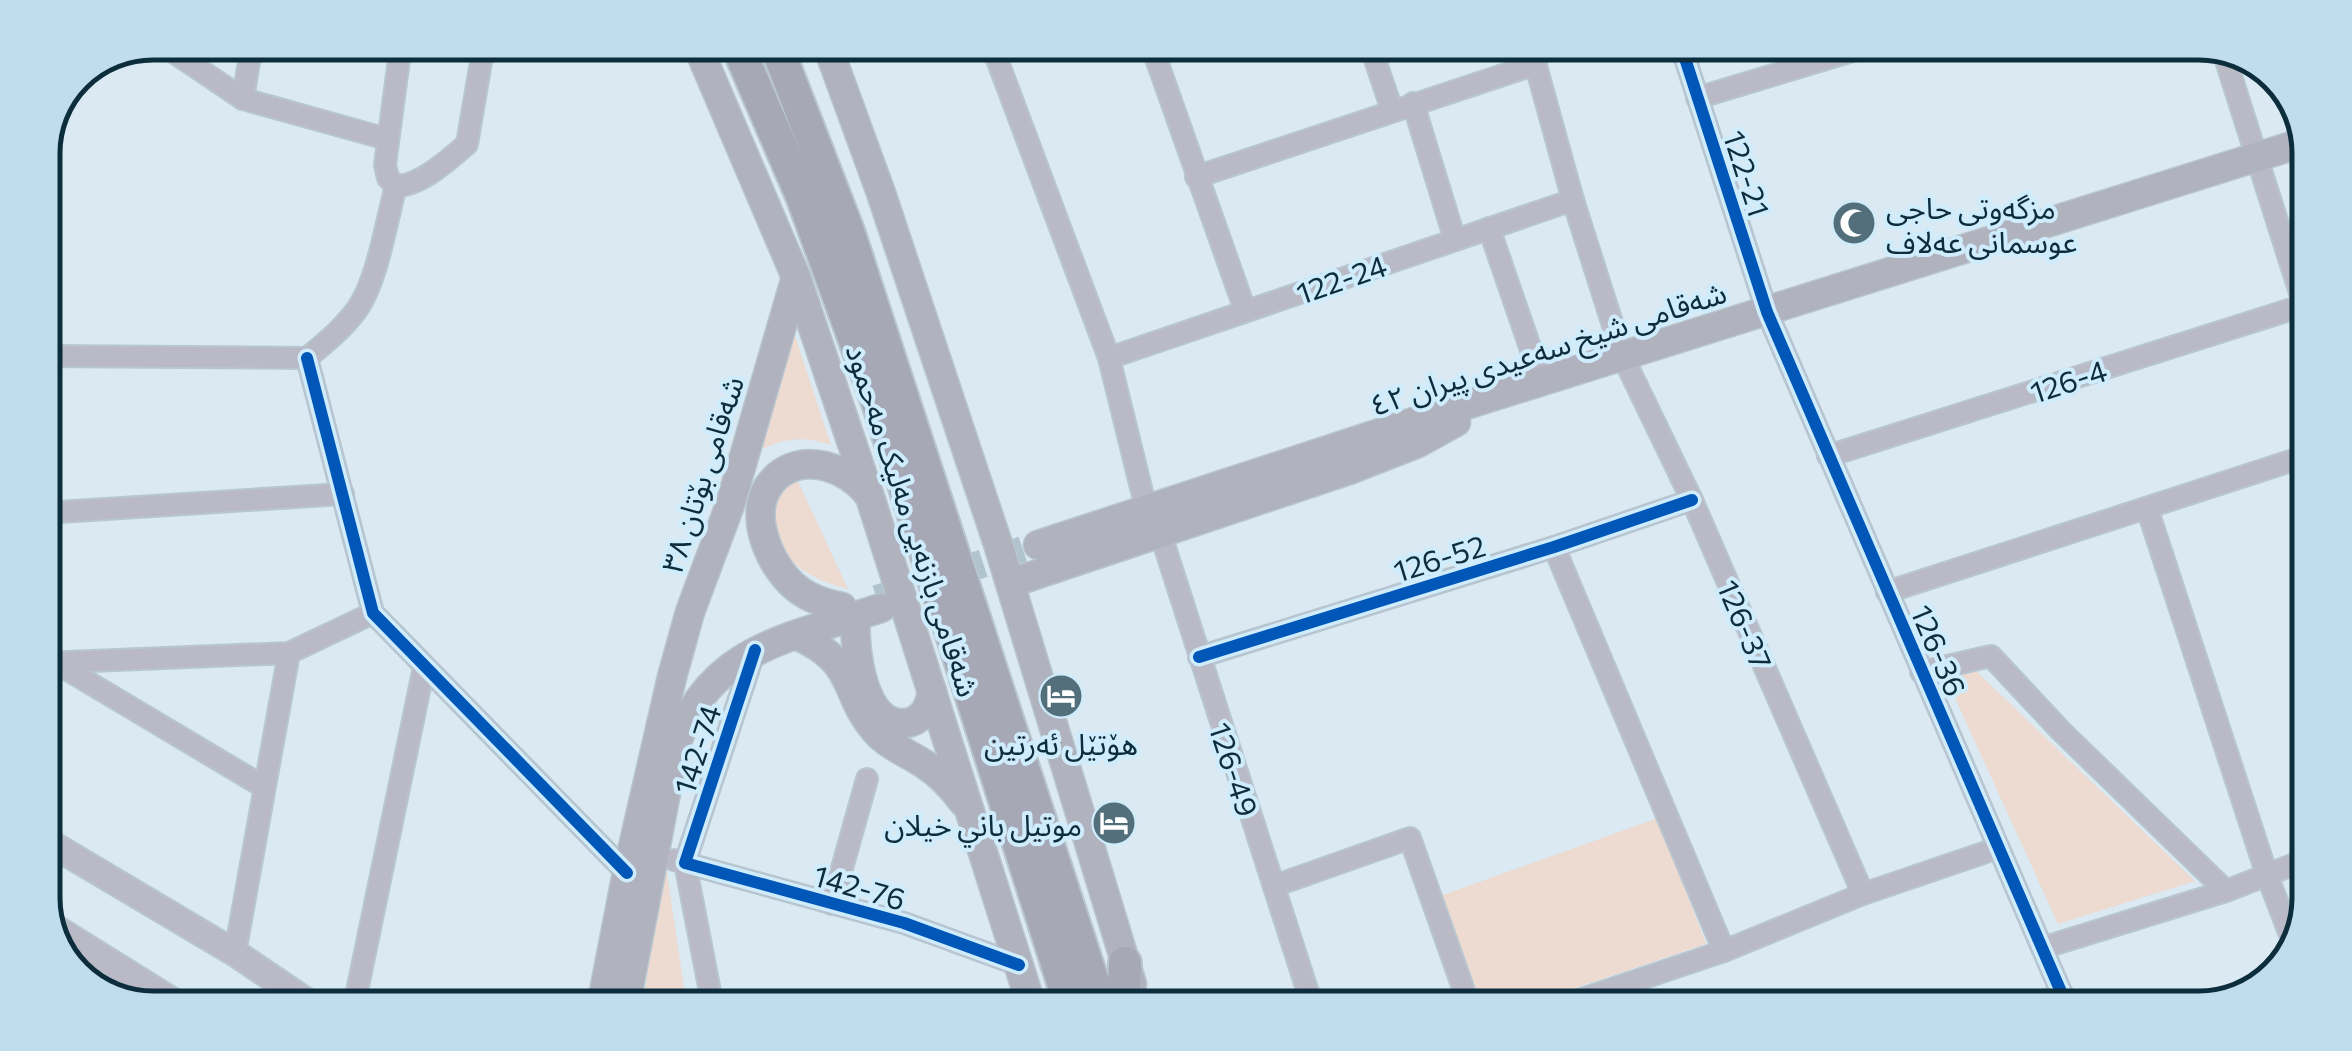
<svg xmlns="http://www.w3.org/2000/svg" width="2352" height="1051" font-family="Commissioner,'Noto Sans Arabic',sans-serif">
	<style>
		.green { fill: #eddad0 }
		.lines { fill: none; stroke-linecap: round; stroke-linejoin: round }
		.secondary-tunnel { stroke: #b1c3ce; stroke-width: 28; stroke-dasharray: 28 14; stroke-linecap: butt }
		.minor-casing { stroke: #b7c6cf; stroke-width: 24 }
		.tertiary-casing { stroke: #b7c6cf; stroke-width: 29 }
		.secondary-casing { stroke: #b7c6cf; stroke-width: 31 }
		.trunk-casing { stroke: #b7c6cf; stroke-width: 36 }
		.minor { stroke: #b9bac5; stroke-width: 20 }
		.tertiary { stroke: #b9bac5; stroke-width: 25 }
		.secondary { stroke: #b0b2bd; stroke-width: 28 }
		.trunk { stroke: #a7a8b6; stroke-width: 32 }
		.cycleway-casing { stroke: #cfecfc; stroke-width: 19 }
		.cycleway { stroke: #0057b8; stroke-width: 12 }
		.labels { text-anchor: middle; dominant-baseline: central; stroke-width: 8; stroke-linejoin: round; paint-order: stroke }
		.street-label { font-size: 30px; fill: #0c2d3c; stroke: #cfecfc }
		.poi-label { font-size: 30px; fill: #0c2d3c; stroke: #cfecfc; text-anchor: start }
		.rim { fill: none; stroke: #0c2d3c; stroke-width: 5 }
	</style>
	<rect width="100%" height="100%" fill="#dae9f2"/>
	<g class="green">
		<path d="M793 330 831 445C802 435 782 438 755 453L767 430Z"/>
		<path d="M796 477 848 589C791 576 742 530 796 477Z"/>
		<path d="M1974 669 2195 881 2058 924 1946 678Z"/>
		<path d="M1658 818 1706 944 1522 1006H1482L1440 896Z"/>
		<path d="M665 859 686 1002H643Z"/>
	</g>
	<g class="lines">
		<path class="secondary-tunnel" d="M877 599 1038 545"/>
		<defs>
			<g id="minor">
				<path d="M160 43 243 99 387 139"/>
				<path d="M992 46 1109 358 1143 496"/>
				<path d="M1152 47 1245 310"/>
				<path d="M1371 48 1392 110"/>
				<path d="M1531 48 1573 200 1623 357 1692 500 1863 894"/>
				<path d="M1682 49 1767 312 2068 1008"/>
				<path d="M2223 51 2307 315"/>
				<path d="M1697 98 1856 50"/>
				<path d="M243 99 252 43"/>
				<path d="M1413 103 1455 240"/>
				<path d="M1196 177 1536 64"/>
				<path d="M396 186C420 186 450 159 467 144L484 44"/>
				<path d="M396 186 388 178 385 165 401 44"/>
				<path d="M1489 228 1542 382"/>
				<path d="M43 356 307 358"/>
				<path d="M307 358 373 613 627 873"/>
				<path d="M307 358C325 343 344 328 358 308 378 278 386 222 396 186"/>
				<path d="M1109 358 1573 200"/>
				<path d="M1828 456 2308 304"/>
				<path d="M2147 508 2267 875 2295 948"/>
				<path d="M43 513 343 494"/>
				<path d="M1160 532 1312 1005"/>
				<path d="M1554 547 1724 951"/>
				<path d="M1887 592 2306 456"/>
				<path d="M755 650 685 863 904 923 1019 965"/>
				<path d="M1199 657 1554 547 1692 500"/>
				<path d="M43 663 289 653 373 613"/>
				<path d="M56 663 264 787"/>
				<path d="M1921 672 1991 656 2060 730 2226 891"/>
				<path d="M674 860 685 863 712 1002"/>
				<path d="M1274 886 1410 838 1469 1005"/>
				<path d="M832 904 867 779"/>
				<path d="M2042 948 2226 891 2302 861"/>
				<path d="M235 953 289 653"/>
				<path d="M355 1001 424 667"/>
				<path d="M1561 1006 1724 951 1863 894 1998 848"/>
				<path d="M2019 1008 2063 995"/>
			</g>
			<g id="tertiary">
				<path d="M43 839 235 953 306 1001"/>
				<path d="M49 924 171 1000"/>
			</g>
			<g id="secondary">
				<path d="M697 45 796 277 870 497 1031 1004"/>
				<path d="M827 45 881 193 998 544 1132 984"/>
				<path d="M1038 545 1453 409 2308 141"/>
				<path d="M1011 583 1349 470 1418 443 1456 422"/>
				<path d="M842 607C827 604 812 600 799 590 772 571 748 518 768 487 793 449 844 464 867 493"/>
				<path d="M856 617C853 646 863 736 911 722 925 717 930 705 932 691"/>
				<path d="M796 635C860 663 841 694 878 734 891 747 909 754 924 764 940 774 952 787 963 802"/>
				<path d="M602 1002 627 873 672 677 690 612 730 505 796 277"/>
				<path d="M626 1002 674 751C707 647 789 638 881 608"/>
			</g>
			<g id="trunk">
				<path d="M737 45 802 196 879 406 1070 1004"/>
				<path d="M776 45 848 231 1100 1004"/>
				<path d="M1123 1004 1125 963"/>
			</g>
		</defs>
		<use href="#minor" class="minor-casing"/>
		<use href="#tertiary" class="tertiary-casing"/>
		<use href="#secondary" class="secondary-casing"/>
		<use href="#trunk" class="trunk-casing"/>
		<use href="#minor" class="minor"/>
		<use href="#tertiary" class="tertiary"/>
		<use href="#secondary" class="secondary"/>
		<use href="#trunk" class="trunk"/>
		<defs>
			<g id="cycleway">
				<path d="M1682 49 1767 312 2068 1008"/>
				<path d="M307 358 373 613 627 873"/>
				<path d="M755 650 685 863 904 923 1019 965"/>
				<path d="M1199 657 1554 547 1692 500"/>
			</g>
		</defs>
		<use href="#cycleway" class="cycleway-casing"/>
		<use href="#cycleway" class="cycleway"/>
	</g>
	<defs>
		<symbol id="mosque-disc" viewBox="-11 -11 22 22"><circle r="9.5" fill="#546f7c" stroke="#cfecfc"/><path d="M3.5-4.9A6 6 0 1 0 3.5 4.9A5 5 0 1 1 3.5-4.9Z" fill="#fff"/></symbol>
		<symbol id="hotel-disc" viewBox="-11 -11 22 22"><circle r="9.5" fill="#546f7c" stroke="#cfecfc"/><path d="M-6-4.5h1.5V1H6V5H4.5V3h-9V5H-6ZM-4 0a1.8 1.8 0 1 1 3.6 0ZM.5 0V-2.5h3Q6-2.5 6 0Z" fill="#fff"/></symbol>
	</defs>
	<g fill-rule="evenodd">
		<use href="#mosque-disc" x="1829" y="198" width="50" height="50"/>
		<use href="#hotel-disc" x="1036" y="671" width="50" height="50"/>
		<use href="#hotel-disc" x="1089" y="798" width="50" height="50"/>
	</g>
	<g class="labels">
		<g class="street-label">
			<text transform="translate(1748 173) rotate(72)">122-21</text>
			<text transform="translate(1341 278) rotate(-19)">122-24</text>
			<text transform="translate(1548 347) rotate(-18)">شەقامی شیخ سەعیدی پیران ٤٢</text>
			<text transform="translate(2068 380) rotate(-18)">126-4</text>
			<text transform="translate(701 474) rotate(-72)">شەقامی بۆتان ٣٨</text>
			<text transform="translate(914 520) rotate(72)">شەقامی بازنەیی مەلیک مەحمود</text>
			<text transform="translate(1439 557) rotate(-17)">126-52</text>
			<text transform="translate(1746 624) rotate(67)">126-37</text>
			<text transform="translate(1940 650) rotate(67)">126-36</text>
			<text transform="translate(696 749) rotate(-72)">142-74</text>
			<text transform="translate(1235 769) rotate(72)">126-49</text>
			<text transform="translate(860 886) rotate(16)">142-76</text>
		</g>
		<g class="poi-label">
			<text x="1886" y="206">مزگەوتی حاجی<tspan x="1886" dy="34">عوسمانی عەلاف</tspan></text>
			<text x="1061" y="742" text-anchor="middle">هۆتێل ئەرتین</text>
			<text x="1082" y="823" text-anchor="end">موتيل باني خيلان</text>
		</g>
	</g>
	<path d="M0 0H2352V1051H0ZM153 60H2199A93 93 0 0 1 2292 153V898A93 93 0 0 1 2199 991H153A93 93 0 0 1 60 898V153A93 93 0 0 1 153 60Z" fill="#bfdded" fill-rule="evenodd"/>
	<path class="rim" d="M153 60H2199A93 93 0 0 1 2292 153V898A93 93 0 0 1 2199 991H153A93 93 0 0 1 60 898V153A93 93 0 0 1 153 60Z"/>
</svg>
